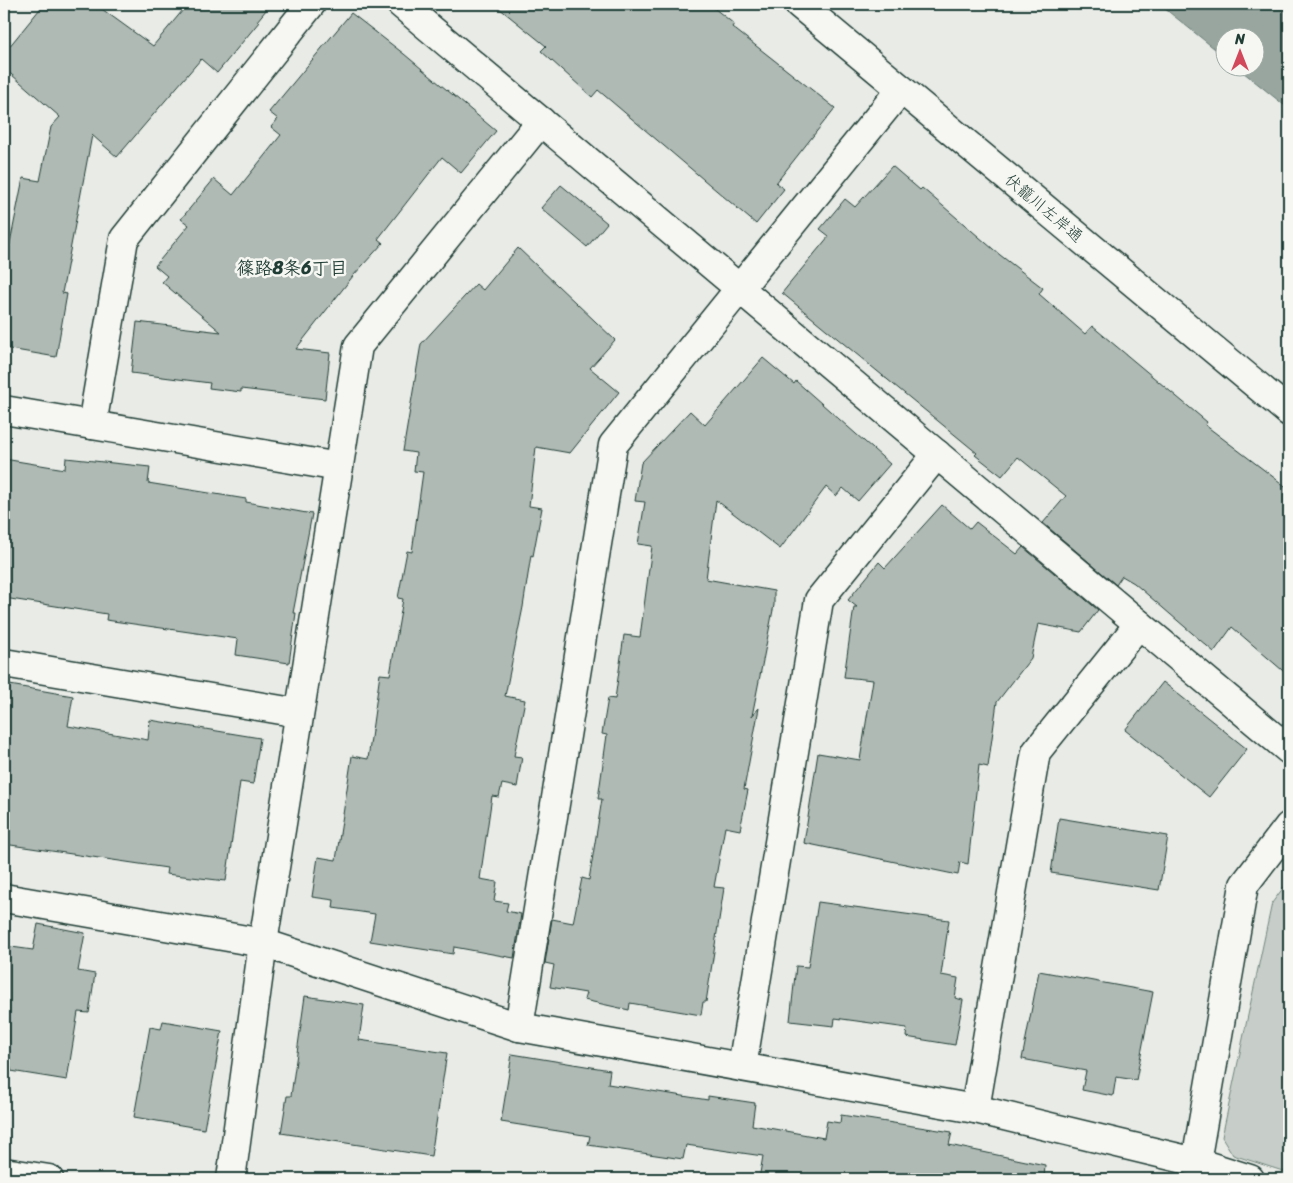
<svg xmlns="http://www.w3.org/2000/svg" width="1293" height="1183" font-family="Sriracha,'Klee One',sans-serif">
	<style>
		.green { fill: #c7cec9; stroke: #73867e }
		.water { fill: #99a6a0; stroke: #687c75 }
		.building { fill: #b0bab5; stroke: #1f3d34 }
		.lines { fill: none; stroke-linecap: round; stroke-linejoin: round }
		.street-casing { stroke: #1f3d34; stroke-width: 31 }
		.secondary-casing { stroke: #1f3d34; stroke-width: 31 }
		.street { stroke: #f6f6f2; stroke-width: 28 }
		.secondary { stroke: #f6f6f2; stroke-width: 28 }
		.labels { text-anchor: middle; dominant-baseline: central; stroke-width: 5; stroke-linejoin: round; paint-order: stroke }
		.street-label { font-size: 16px; fill: #1f3d34; stroke: #f6f6f2 }
		.neighbourhood-label { font-size: 18px; font-weight: bold; fill: #1f3d34; stroke: #f6f6f2 }
	</style>
	<rect width="100%" height="100%" fill="#e9ebe7"/>
	<filter id="ink" filterUnits="userSpaceOnUse"><feTurbulence type="fractalNoise" baseFrequency=".02" numOctaves="2"/><feDisplacementMap in="SourceGraphic" scale="10" xChannelSelector="R" yChannelSelector="G"/><feConvolveMatrix kernelMatrix="1 2 1 2 8 2 1 2 1" color-interpolation-filters="sRGB"/></filter>
	<g filter="url(#ink)">
		<path class="green" d="M1289 880V1173L1233 1155 1222 1137 1272 903Z"/>
		<path class="water" d="M1159 4H1289V109L1238 68H1256V38H1226L1225 57Z"/>
		<g class="building">
			<path d="M44 4H95L153 46 188 4H271L257 21 259 22 217 73 201 59 117 157 92 135 62 293 67 294 56 357 4 348V273L23 178 40 181 51 127 60 117 4 68V53Z"/>
			<path d="M494 4H709L734 24 732 27 835 108 776 183 784 189 756 224 598 90 592 97 541 51 546 46Z"/>
			<path d="M351 13 404 54 496 131 461 173 442 157 378 239 383 243 353 276 296 349 330 353 325 399 241 389V392L209 388 210 383 131 373 137 322 221 332 162 282 167 276 155 266 189 225 181 219 214 179 233 195 281 135 271 127 278 119 269 112Z"/>
			<path d="M892 166 920 190 922 188 1000 255 1043 288 1039 294 1085 334 1092 326 1207 422 1205 425 1289 489V676L1232 627 1214 652 1134 583 1122 576 1116 585 1043 523 1066 496 1018 457 1002 476 975 455 977 453 782 293 829 236 820 229 845 199 855 207Z"/>
			<path d="M561 185 607 223 587 247 541 208Z"/>
			<path d="M518 248 615 340 590 368 619 392 570 453 536 447 529 506 542 508 533 556 531 555 523 607 505 696 525 700 514 756 522 757 517 787 502 784 499 797 492 796 480 879 497 882 494 901 508 903 506 911 521 914 514 958 454 947 453 954 370 941 375 914 333 908 334 900 312 897 318 857 336 860 352 756 368 759 380 674 390 675 403 599 398 598 407 551 412 552 423 472 414 471 416 453 403 451 421 344 476 284 483 290Z"/>
			<path d="M763 358 794 384 796 381 890 464 858 501 843 488 836 496 826 487 780 549 716 500 706 579 774 591V605L752 716 759 708 744 789 748 790 740 830 725 827 714 887 724 888 706 1002H703L701 1015 630 1003 629 1010 584 1000 586 993 550 987 554 965 545 963 552 919 573 923 582 878 589 880 602 799H598L607 735 602 734 608 698 615 699 624 635 640 637 652 546 638 544 645 502 635 501 641 463 690 411 705 425Z"/>
			<path d="M66 458 150 467 148 483 246 499V502L312 514 293 613H296L289 663 236 655 238 639 106 620 107 614 4 598V459L65 469Z"/>
			<path d="M942 505 970 529 976 522 1017 554 1023 547 1098 610 1081 632 1038 624 1031 658 997 702 988 767 979 765 968 864 960 862 958 875 804 843 818 753 860 760 873 680 844 677 854 607H857L848 600 879 562 885 568Z"/>
			<path d="M1163 682 1247 749 1209 797 1125 730Z"/>
			<path d="M4 684 73 696 68 726 148 740 150 720 260 738 253 784 240 782 226 881 166 874 167 868 4 844Z"/>
			<path d="M1059 818 1168 836 1159 890 1051 873Z"/>
			<path d="M818 902 949 920 941 975 958 978 955 998 963 1000 955 1045 906 1037 907 1028 835 1018 834 1026 790 1021 796 966 808 967Z"/>
			<path d="M38 924 85 933 78 971 95 974 89 1013 78 1012 67 1080 11 1071V1068L4 1067V946L33 950Z"/>
			<path d="M1039 971 1153 992 1136 1080 1116 1077 1113 1096 1082 1090 1086 1071 1022 1059Z"/>
			<path d="M305 996 364 1005 359 1040 447 1053 431 1156 281 1133 287 1096H291Z"/>
			<path d="M163 1021 222 1031 204 1129 134 1117 150 1027 161 1029Z"/>
			<path d="M512 1054 610 1070 608 1084 708 1100V1096L755 1103 752 1125 824 1138 827 1121 840 1123 841 1115 952 1132 949 1145 1045 1165 1044 1179H759L763 1156 686 1145 683 1159 588 1145 590 1136 501 1122Z"/>
		</g>
		<g class="lines">
			<defs>
				<g id="street">
					<path d="M401 4 1289 750"/>
					<path d="M4 410 339 467"/>
					<path d="M92 425 124 239 311 4"/>
					<path d="M4 663 299 713"/>
					<path d="M4 898 263 943 519 1027 975 1109 1196 1162 1250 1179"/>
					<path d="M519 1027 613 445 901 89"/>
					<path d="M742 1067 819 600 937 454"/>
					<path d="M975 1109 1036 752 1139 624"/>
					<path d="M1196 1162 1244 885 1289 826"/>
					<path d="M231 1179 263 943 358 346 541 121"/>
				</g>
				<g id="secondary">
					<path d="M799 4 1289 412"/>
					<path d="M4 1172 49 1179"/>
				</g>
			</defs>
			<use href="#street" class="street-casing"/>
			<use href="#secondary" class="secondary-casing"/>
			<use href="#street" class="street"/>
			<use href="#secondary" class="secondary"/>
		</g>
	</g>
	<g class="labels">
		<g class="street-label">
			<text transform="translate(1044 208) rotate(40)">伏籠川左岸通</text>
		</g>
		<g class="neighbourhood-label">
			<text x="292" y="268">篠路8条6丁目</text>
		</g>
	</g>
	<rect width="1293" height="1183" fill="none" stroke="#f6f6f2" stroke-width="20"/>
	<rect x="10" y="10" width="1273" height="1163" fill="none" stroke="#1f3d34" stroke-width="2" filter="url(#ink)"/>
	<g transform="translate(1240 52)"><circle r="24" fill="#f6f6f2" stroke="#a0aca6"/>
	<path d="M0-4L9 19L0 12L-9 19Z" fill="#d1495b"/>
	<text y="-8" font-size="14" font-weight="bold" text-anchor="middle" fill="#1f3d34">N</text>
	</g>
</svg>
